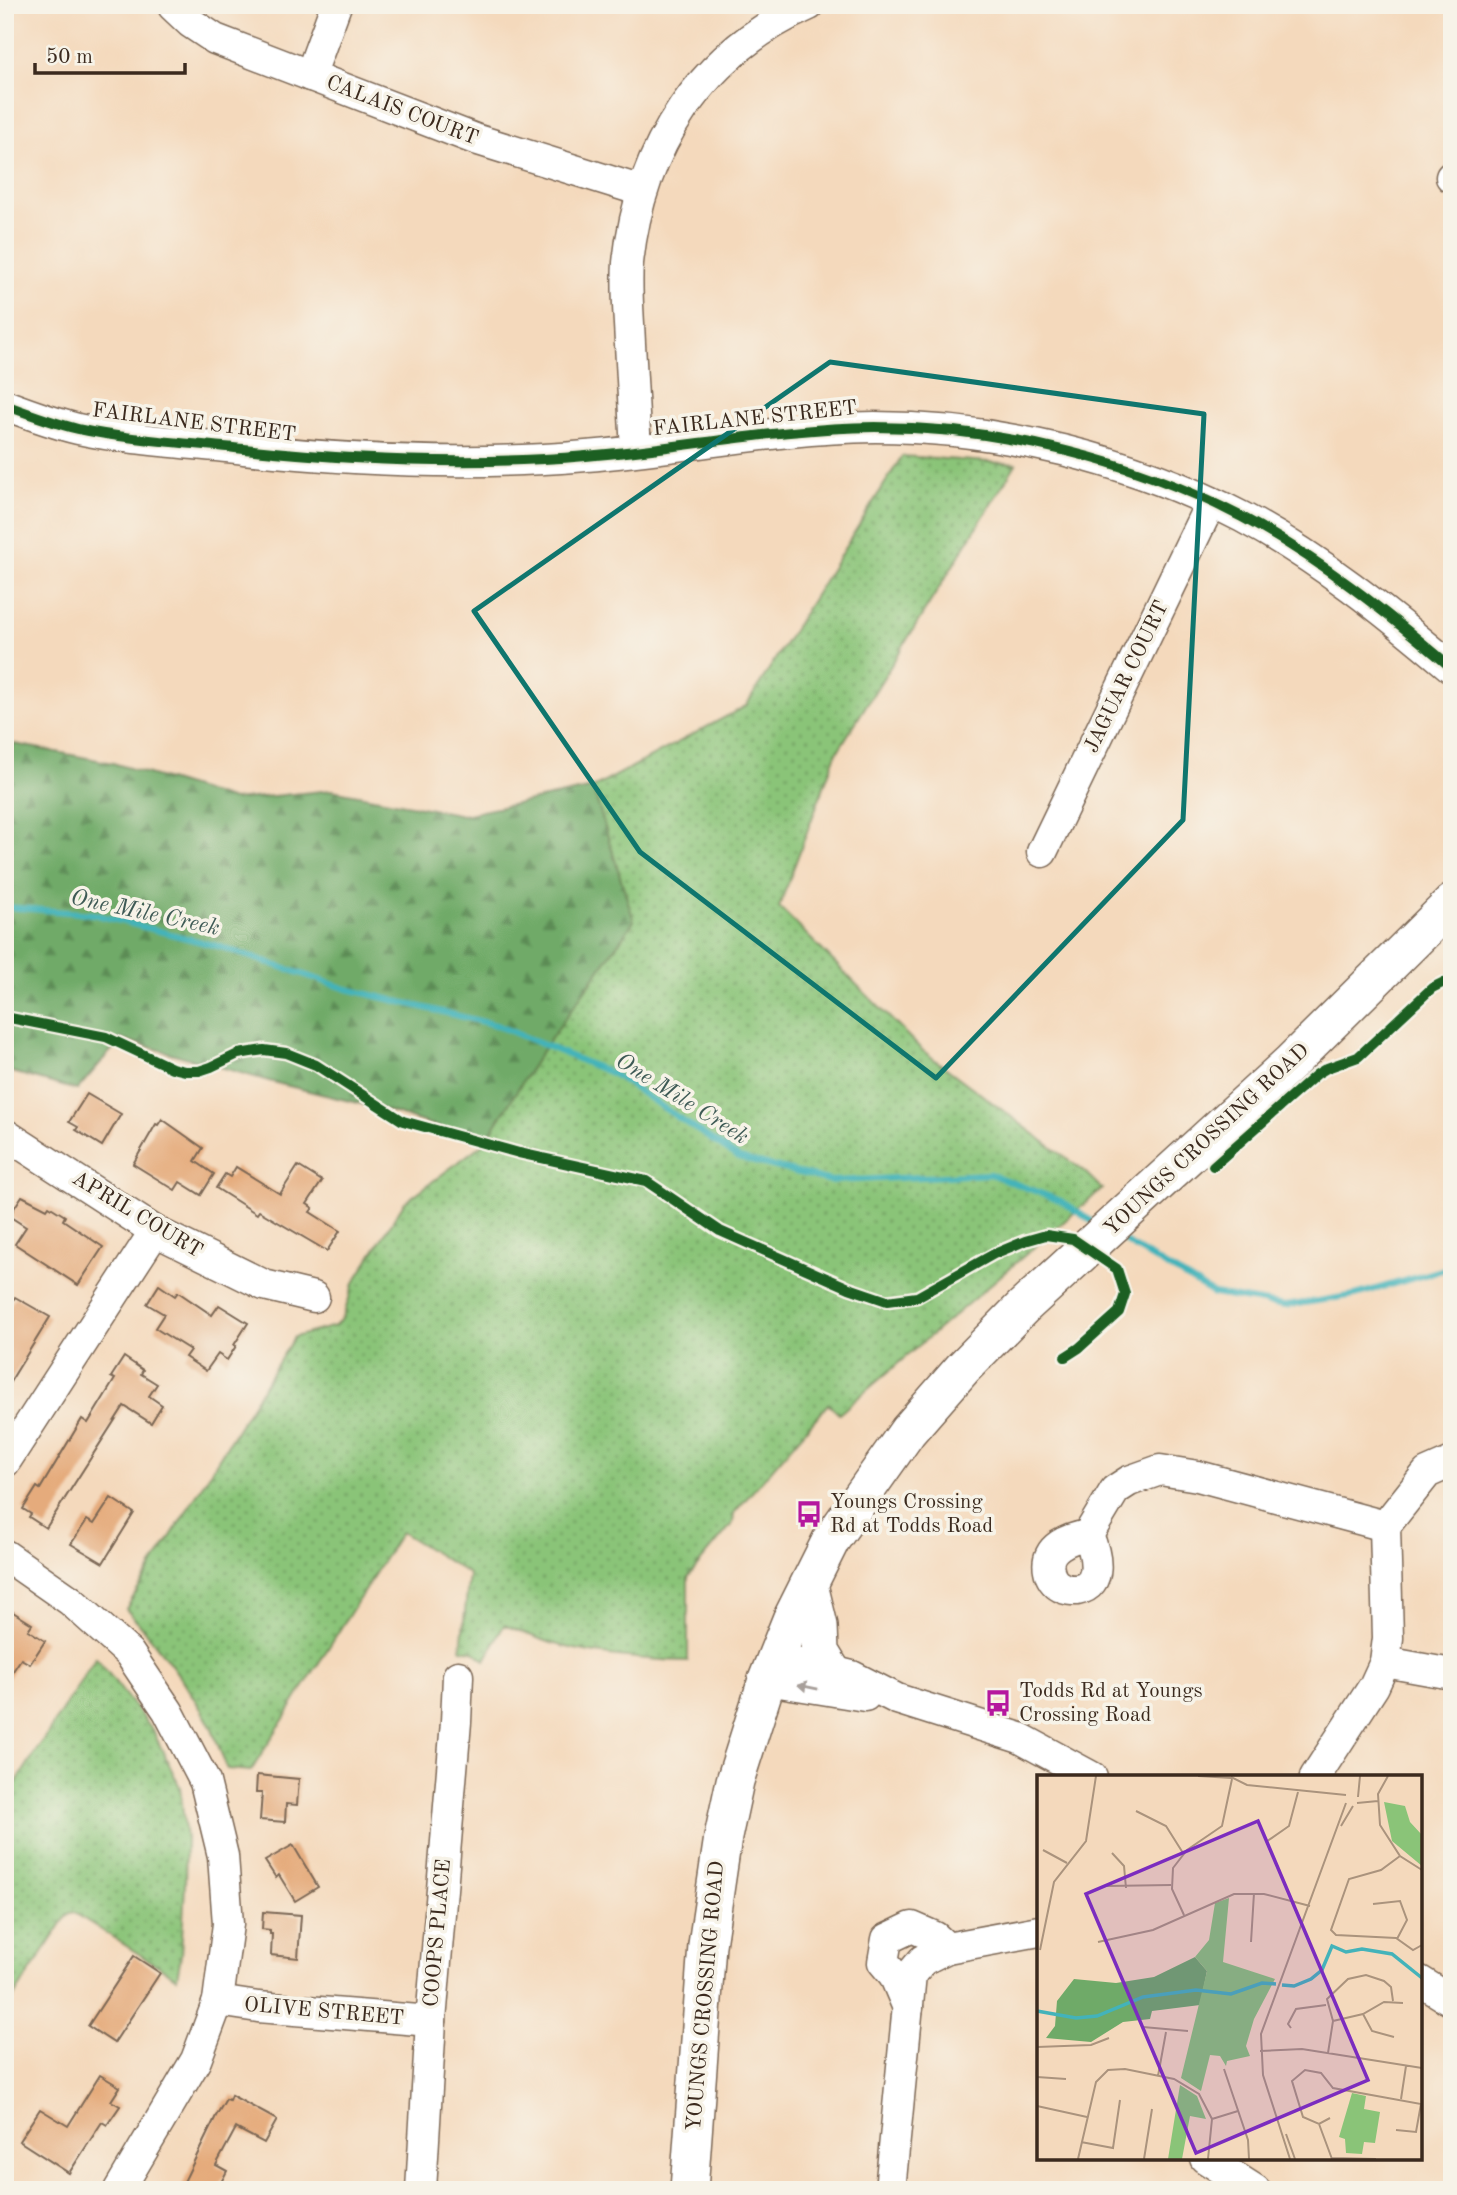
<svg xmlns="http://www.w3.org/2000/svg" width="1457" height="2195" font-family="'Old Standard TT',serif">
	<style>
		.forest { fill: url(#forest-firs); stroke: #556a43; stroke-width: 2 }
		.park { fill: url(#park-dots); stroke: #62774b; stroke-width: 2 }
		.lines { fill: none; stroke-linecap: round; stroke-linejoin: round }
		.stream { stroke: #43b3ba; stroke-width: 6 }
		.building { fill: #e5ab7b }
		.minor-casing { stroke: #7c6755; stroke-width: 33 }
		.major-casing { stroke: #7c6755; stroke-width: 40 }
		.minor { stroke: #fff; stroke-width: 30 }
		.major { stroke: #fff; stroke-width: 37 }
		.cycleway-casing { stroke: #f7f3e8; stroke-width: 15 }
		.cycleway { stroke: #1b5e20; stroke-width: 10 }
		.oneway { fill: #a79f9a }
		.marked { fill: none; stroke: #0f766e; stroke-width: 5; stroke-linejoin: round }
		.labels { text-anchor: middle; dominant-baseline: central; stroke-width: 7; stroke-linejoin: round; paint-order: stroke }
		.street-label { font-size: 21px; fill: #3b2a1e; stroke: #f7f3e8 }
		.poi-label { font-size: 21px; fill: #3b2a1e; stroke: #f7f3e8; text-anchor: start }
		.water-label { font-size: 23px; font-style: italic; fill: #3e5a55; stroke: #f7f3e8 }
		.inset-river { fill: none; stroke: #43b3ba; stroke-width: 3.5 }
		.inset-road { fill: none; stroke: #aa937d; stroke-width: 2 }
		.view { fill: #7b2cbf; fill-opacity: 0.15; stroke: #7b2cbf; stroke-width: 3.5 }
		.inset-edge { fill: none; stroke: #3b2a1e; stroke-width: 3.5 }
	</style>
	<defs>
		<pattern id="forest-firs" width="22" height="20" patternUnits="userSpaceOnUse" patternTransform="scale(1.75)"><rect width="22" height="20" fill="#6faa68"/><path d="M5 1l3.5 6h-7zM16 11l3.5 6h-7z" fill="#5c8b55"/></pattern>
		<pattern id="park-dots" width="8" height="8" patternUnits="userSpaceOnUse" patternTransform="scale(1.75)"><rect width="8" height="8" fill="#8ac478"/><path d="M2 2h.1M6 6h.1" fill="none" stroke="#729f62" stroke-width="1.8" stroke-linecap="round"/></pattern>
	</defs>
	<rect width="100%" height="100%" fill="#f7f3e8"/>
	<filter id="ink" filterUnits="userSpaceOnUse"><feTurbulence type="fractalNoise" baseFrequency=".0143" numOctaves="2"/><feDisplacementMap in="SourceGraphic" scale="14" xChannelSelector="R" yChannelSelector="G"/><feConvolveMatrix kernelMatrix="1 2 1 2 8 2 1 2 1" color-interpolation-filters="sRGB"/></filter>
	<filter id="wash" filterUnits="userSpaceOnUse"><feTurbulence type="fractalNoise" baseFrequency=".00686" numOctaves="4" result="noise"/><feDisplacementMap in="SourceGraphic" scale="28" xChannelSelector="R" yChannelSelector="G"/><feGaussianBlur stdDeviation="1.57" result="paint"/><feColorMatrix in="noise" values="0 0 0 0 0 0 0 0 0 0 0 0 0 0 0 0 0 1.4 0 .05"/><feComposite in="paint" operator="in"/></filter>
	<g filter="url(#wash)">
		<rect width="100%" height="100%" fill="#f4d9bc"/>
		<path class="forest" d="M5 742 113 763 233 800 332 790 463 815 593 788 634 921 538 1057 485 1142 382 1109 276 1083 121 1039 77 1090 5 1070Z"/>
		<g class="park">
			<path d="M902 456 1016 464 836 754 779 907 922 1050 1085 1172 1102 1189 839 1414 828 1404 734 1513 733 1523 688 1577V1661C646 1660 602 1656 562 1646 542 1641 523 1632 504 1625L485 1660 473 1651 461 1649 469 1574 401 1532 251 1771 227 1769C221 1754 216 1737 209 1723 186 1682 157 1644 126 1609L294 1337 335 1326 343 1317 354 1283 404 1203 485 1142 538 1057 634 921 593 788 746 706Z"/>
			<path d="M96 1657 153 1731 180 1787 186 1839 185 1886 181 1955 177 1978 73 1912 68 1914 5 2010V1800Z"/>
		</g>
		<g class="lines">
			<g class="stream">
				<path d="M5 907 93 914 221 947 347 989 496 1025 613 1074 739 1158 831 1181 990 1174 1061 1201 1096 1224"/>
				<path d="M1117 1237 1214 1294 1285 1306 1355 1295 1452 1267"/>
			</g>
		</g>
		<g id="blocks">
			<g class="building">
				<path d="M87 1094 121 1114 102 1146 76 1130 78 1127 69 1122Z"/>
				<path d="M162 1119 203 1148 195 1161 214 1174 201 1195 180 1182 175 1190 133 1164 156 1124 158 1125Z"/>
				<path d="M298 1166 322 1181 307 1204 313 1208 310 1212 340 1231 327 1251 259 1211 257 1214 216 1188 225 1174 230 1177 236 1167 280 1194Z"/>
				<path d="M22 1196 47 1209 49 1206 65 1216 63 1220 103 1247 78 1285 15 1244 26 1227 9 1216Z"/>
				<path d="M159 1285 175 1296 178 1292 212 1315 219 1305 248 1323 234 1345 236 1346 227 1360 218 1354 206 1371 185 1357 190 1350 155 1328 164 1314 147 1304Z"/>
				<path d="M15 1297 50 1317 5 1390V1313Z"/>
				<path d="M124 1357 143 1370 141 1374 157 1384 149 1396 162 1405 151 1423 124 1406 46 1528 29 1517 31 1514 23 1509 37 1487 40 1489 82 1419 88 1423 115 1379 111 1377Z"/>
				<path d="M111 1498 134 1513 103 1563 71 1544 87 1520 94 1524Z"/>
				<path d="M5 1607 32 1624 28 1630 45 1641 30 1664 21 1659 5 1683Z"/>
				<path d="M257 1775 299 1779 297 1805 286 1804 285 1822 260 1820 262 1793H256Z"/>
				<path d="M293 1845 318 1887 295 1901 279 1875 276 1878 265 1861Z"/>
				<path d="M263 1912 301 1915 298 1958 271 1955 272 1934H270V1930L262 1929Z"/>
				<path d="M134 1956 160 1973 114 2043 88 2026Z"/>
				<path d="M100 2075 120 2087 111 2101 120 2106 107 2125 102 2122 69 2173 19 2141 40 2109 68 2126Z"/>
				<path d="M231 2095 277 2120 264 2143 236 2128 216 2165 227 2171 217 2190H180L216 2116 226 2099 229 2100Z"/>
			</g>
		</g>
	</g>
	<g filter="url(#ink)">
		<use href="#blocks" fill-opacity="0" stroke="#7c6755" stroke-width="2"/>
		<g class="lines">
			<defs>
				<g id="minor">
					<path d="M173 6 191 23 215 39 475 139 642 191"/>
					<path d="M310 76 336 5"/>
					<path d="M1451 177 1452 176"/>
					<path d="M5 405C29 414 53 423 78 429 128 440 191 443 244 449 358 461 472 466 586 456 683 448 778 428 875 427 999 427 1131 459 1242 517 1319 558 1386 612 1452 668"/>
					<path d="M636 450C634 415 632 379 630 344 629 317 626 290 628 263 640 148 702 52 809 5"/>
					<path d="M1042 852 1211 502"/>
					<path d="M5 1134 155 1231 264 1285 314 1297"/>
					<path d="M5 1462 155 1231"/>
					<path d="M1088 1535C1096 1553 1104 1585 1077 1590 1071 1590 1066 1590 1061 1587 1055 1584 1050 1577 1049 1570 1044 1547 1070 1538 1088 1535L1115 1490 1129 1481 1160 1470 1198 1476 1385 1526"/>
					<path d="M5 1555 71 1601 129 1653 168 1711 205 1782 223 1856 228 1924 218 2001 196 2060 119 2190"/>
					<path d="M775 1657 852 1676 897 1699 1020 1738 1092 1777"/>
					<path d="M1385 1662 1452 1674"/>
					<path d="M767 1680 865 1696"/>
					<path d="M1315 1777 1374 1686 1385 1662 1388 1638 1385 1526 1427 1473 1452 1462"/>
					<path d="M1420 1981 1452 2001"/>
					<path d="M218 2001 258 2007 431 2021"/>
					<path d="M908 2008 894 1975 883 1962 887 1939 912 1927 935 1937 947 1948"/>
					<path d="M1205 2158 1255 2190"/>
					<path d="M421 2190 431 2021 456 1722 458 1676"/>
					<path d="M890 2190 911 1974 923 1960 947 1948 1039 1931"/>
				</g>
				<g id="major">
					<path d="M809 1585 819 1626 820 1652 831 1670"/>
					<path d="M689 2190 707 1945 723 1837 735 1781 767 1680 791 1620 831 1540 908 1431 963 1368 1023 1307 1291 1062 1452 903"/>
				</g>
			</defs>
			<use href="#minor" class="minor-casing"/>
			<use href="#major" class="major-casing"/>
			<use href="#minor" class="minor"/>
			<use href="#major" class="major"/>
			<defs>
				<g id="cycleway">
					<path d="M5 405C29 414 53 423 78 429 128 440 191 443 244 449 358 461 472 466 586 456 683 448 778 428 875 427 999 427 1131 459 1242 517 1319 558 1386 612 1452 668"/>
					<path d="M5 1017 106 1037 172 1068 185 1071H199L211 1067 238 1054 264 1050 286 1053 316 1065 403 1121 519 1153 646 1181 720 1231 849 1288 887 1301 917 1297 994 1254 1025 1241 1046 1235 1073 1239 1117 1269 1125 1294 1119 1312 1079 1348 1065 1357"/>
					<path d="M1213 1166 1317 1074 1327 1068 1358 1057 1432 988 1442 983 1452 981"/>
				</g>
			</defs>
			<use href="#cycleway" class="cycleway-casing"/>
			<use href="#cycleway" class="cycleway"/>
		</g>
		<defs><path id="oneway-solid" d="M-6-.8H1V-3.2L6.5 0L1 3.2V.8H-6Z" transform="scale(1.75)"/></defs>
		<use class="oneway" href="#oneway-solid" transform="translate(808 1687) rotate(-169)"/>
	</g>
	<path class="marked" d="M830 362 1204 414 1183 820 936 1078 640 852 474 611Z"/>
	<defs>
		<symbol id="bus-bare" viewBox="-9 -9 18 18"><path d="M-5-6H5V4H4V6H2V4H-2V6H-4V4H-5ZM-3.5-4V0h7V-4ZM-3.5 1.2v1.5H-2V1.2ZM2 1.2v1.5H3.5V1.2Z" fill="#b5179e" stroke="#f7f3e8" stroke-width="2.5" paint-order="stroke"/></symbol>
	</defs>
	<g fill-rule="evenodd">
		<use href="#bus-bare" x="790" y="1495" width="38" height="38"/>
		<use href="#bus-bare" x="979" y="1684" width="38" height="38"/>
	</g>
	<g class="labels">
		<g class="street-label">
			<text transform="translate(402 111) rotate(21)">CALAIS COURT</text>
			<text transform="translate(755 419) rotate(-6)">FAIRLANE STREET</text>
			<text transform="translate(194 423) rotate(7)">FAIRLANE STREET</text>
			<text transform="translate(1127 677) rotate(-64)">JAGUAR COURT</text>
			<text transform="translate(1207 1140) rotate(-43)">YOUNGS CROSSING ROAD</text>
			<text transform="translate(137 1215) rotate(31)">APRIL COURT</text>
			<text transform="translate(438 1933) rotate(-85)">COOPS PLACE</text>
			<text transform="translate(706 1996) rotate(-85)">YOUNGS CROSSING ROAD</text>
			<text transform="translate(324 2012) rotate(5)">OLIVE STREET</text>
		</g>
		<g class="poi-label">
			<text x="830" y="1502">Youngs Crossing<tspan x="830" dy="24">Rd at Todds Road</tspan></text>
			<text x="1019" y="1691">Todds Rd at Youngs<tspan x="1019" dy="24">Crossing Road</tspan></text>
		</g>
		<g class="water-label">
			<text transform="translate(145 913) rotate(12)">One Mile Creek</text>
			<text transform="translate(682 1099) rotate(32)">One Mile Creek</text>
		</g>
	</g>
	<g transform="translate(1037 1775)">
		<rect width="385" height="385" fill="#f4d9bc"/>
		<path d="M347 27 368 31 373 47 385 60V91L355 66Z" fill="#8ac478"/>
		<path d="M158 182 170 196 163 230 115 236 113 244 86 247 54 267 9 263 18 251 20 226 37 204 79 208 117 202Z" fill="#6faa68"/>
		<path d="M192 123 186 187 238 204 217 244 209 271 213 281 190 286 189 291 183 281 173 280 164 316 144 303 170 196 158 182 172 165 178 128ZM143 310 160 321 169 344 153 341 145 384H131ZM315 318 329 321 327 334 343 337 338 368 327 367 325 379 309 378 308 364 302 362Z" fill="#8ac478"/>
		<path class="inset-river" d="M245 210 257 211 274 204 285 195 295 171 309 177 325 174 355 179 385 203M0 236 39 243 60 241 106 222 159 215 194 219 225 208 239 209"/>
		<path class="inset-road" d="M161 1 195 3M351 1 341 19 343 50 363 81 385 95M194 2 210 10 309 20M321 22 323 1M320 28 341 26M99 36 129 51 146 78M304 51 316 31M229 67 252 51 261 17M6 75 30 88M75 78 87 91 89 113M363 81 344 95 312 104 294 155 299 160 359 163 376 175 385 170M70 111 134 110M336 129 363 126 370 145 360 164M147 140 135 114 136 93 150 75 185 51 195 4M61 167 116 155 197 119H227L273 131M214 167 217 118M3 175 17 107 49 66 59 1M326 239 335 256 357 262M296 246 326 239 347 227 366 228M106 252 151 256M254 253 251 249 259 234 289 230M0 272 54 270 72 263M223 276 265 274 385 293M291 278 296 246 290 224 311 204 329 200 347 206 354 212 356 226M187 294 211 365 212 384M121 301 129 257M0 302 29 304M364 324 369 291M0 331 50 342M293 343 282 349 266 342 255 306 268 295 284 298 296 313 384 329 379 357 359 355M175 344 201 336M282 349 295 384M249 359 258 384M44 367 76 373 83 325M295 383 339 384M41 384 59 307 71 295 88 294 137 304 162 319 175 344 171 384M107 384 115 334M253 384 226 300 224 259 309 28"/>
		<path class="view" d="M221 46 331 305 159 378 49 119Z"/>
		<rect width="385" height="385" class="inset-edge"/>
	</g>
	<rect width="1457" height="2195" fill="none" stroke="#f7f3e8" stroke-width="28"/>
	<path d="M35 63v10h150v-10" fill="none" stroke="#3b2a1e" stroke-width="3.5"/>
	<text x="46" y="63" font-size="21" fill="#3b2a1e" stroke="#f7f3e8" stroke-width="5" paint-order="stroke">50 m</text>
</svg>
